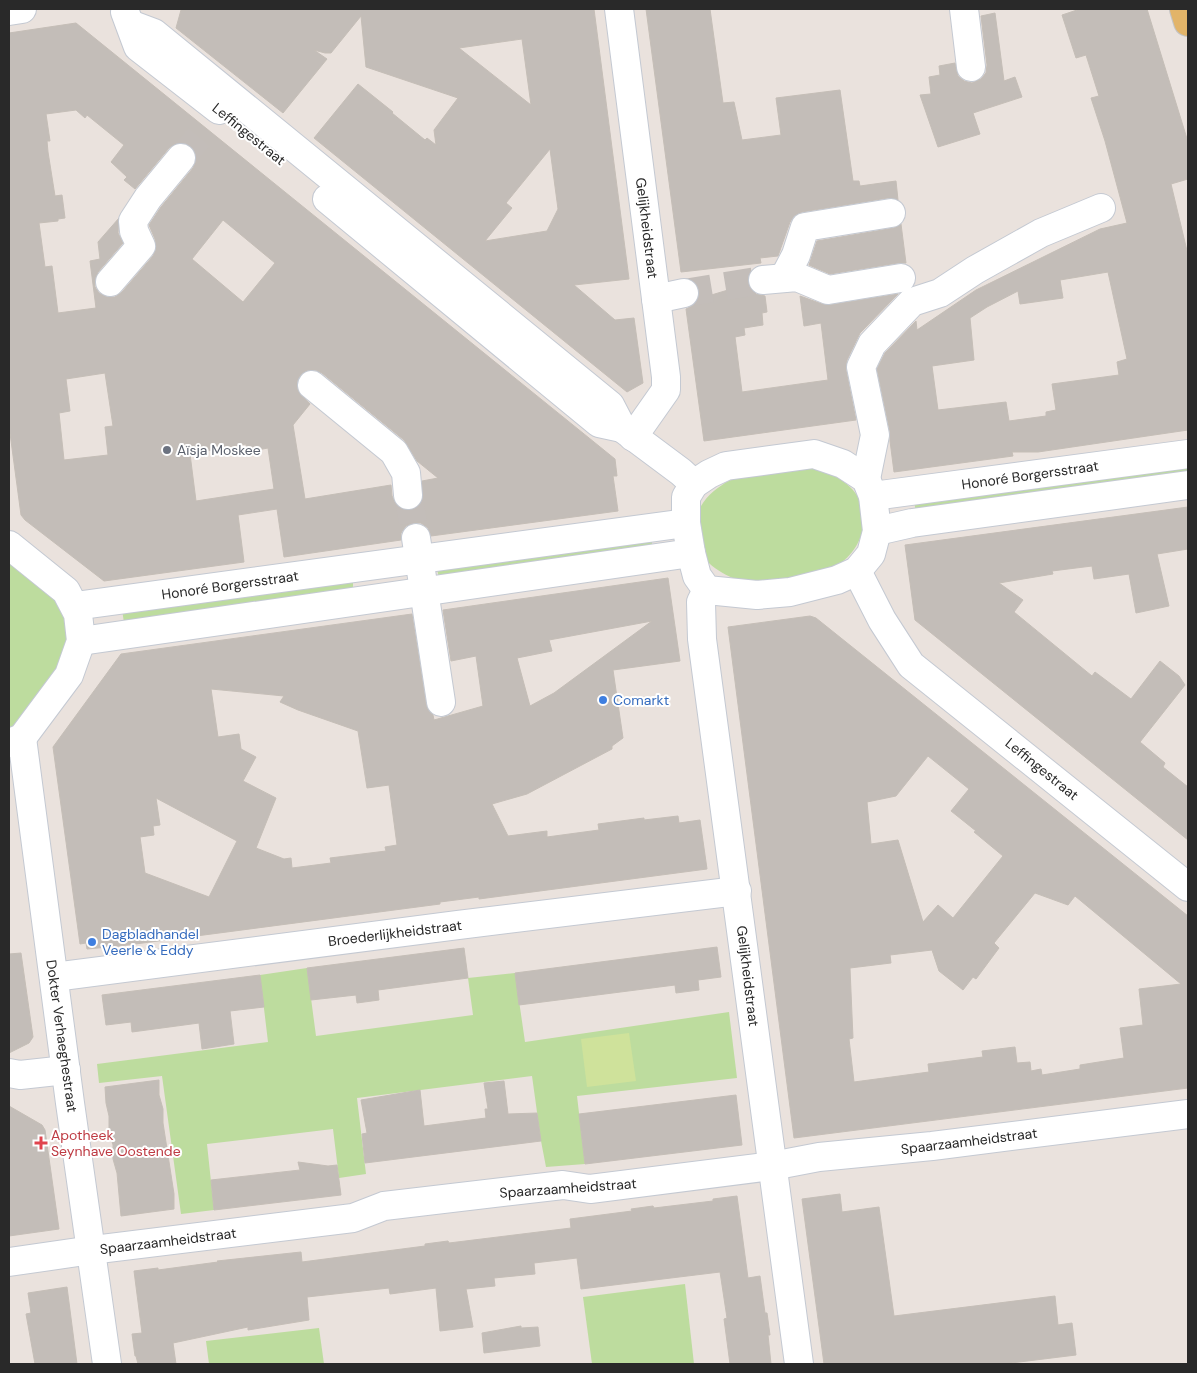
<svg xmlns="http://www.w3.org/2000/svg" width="1197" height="1373" font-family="'DM Sans',sans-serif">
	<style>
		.green { fill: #bddc9e }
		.pitch { fill: #cfe29b }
		.building { fill: #c3bdb8; stroke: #c5beb7; fill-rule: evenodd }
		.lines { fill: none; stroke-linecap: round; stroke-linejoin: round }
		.minor-tunnel { stroke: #c3bdb9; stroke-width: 28; stroke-dasharray: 28 14; stroke-linecap: butt }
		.minor-casing { stroke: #c4c9d2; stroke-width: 30 }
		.major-casing { stroke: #c3c3c3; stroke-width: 30 }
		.minor { stroke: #fff; stroke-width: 28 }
		.major { stroke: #e2b469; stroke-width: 28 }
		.worship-dot { fill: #6b7280; stroke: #fff; stroke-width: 2 }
		.shop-dot { fill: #3f7fe0; stroke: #fff; stroke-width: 2 }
		.health-dot { fill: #e0444e; stroke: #fff; stroke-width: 2 }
		.labels { text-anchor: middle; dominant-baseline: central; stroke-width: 4; stroke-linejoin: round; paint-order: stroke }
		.street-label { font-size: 14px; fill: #292929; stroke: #fff }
		.worship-label { font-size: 14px; fill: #5b616d; stroke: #fff; text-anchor: start }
		.shop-label { font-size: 14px; fill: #366cbe; stroke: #fff; text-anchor: start }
		.health-label { font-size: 14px; fill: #be3a42; stroke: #fff; text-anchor: start }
	</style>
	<rect width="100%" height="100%" fill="#eae2dd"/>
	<g class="green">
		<path d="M1188 462V477L916 514 914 500Z"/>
		<path d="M809 467C824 471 839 476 850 487 875 511 864 550 835 567 827 571 793 583 785 583 772 584 756 583 743 581 727 578 700 562 698 545 697 539 698 532 699 526 699 521 698 515 699 511 703 499 714 490 725 483 741 473 788 470 809 467Z"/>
		<path d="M651 536 653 550 439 578 437 569Z"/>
		<path d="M9 559 52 591 70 629 64 662 9 737Z"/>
		<path d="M353 582V589L124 623 122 609Z"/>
		<path d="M307 968 316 1036 473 1015 468 978 515 973 525 1042 729 1012 737 1078 577 1096 585 1164 546 1167 541 1141 532 1076 357 1098 366 1174 339 1178 333 1129 207 1144 214 1210 181 1214 162 1076 99 1083 97 1064 268 1042 260 975Z"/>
		<path d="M685 1284 694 1364H592L583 1297Z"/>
		<path d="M319 1328 324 1364H209L206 1341Z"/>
	</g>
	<path class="pitch" d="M629 1033 636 1081 587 1087 581 1039Z"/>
	<g class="building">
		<path d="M191 9H594L629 279 574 285 615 320 634 318 643 383 627 392 314 138 358 84 393 112 392 113 425 140 427 138 436 145 434 130 458 98 366 67 361 16 331 53H325L314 50 327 59 283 113 176 28 181 10ZM522 39 531 105 459 48ZM550 149 558 209 547 231 485 241 512 208 506 203Z"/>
		<path d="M646 9H710L723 103 734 102 742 140 781 135 776 98 840 90 853 181H859L860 186 896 181 898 200 888 198 802 212 794 216 790 222 778 256 760 258 761 263 681 272Z"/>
		<path d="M1080 9H1147L1188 142V179L1171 184 1188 255V430L1038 452H1012L1013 456 894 472 890 441V432L877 369 885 353 916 321 917 330 976 290 1100 229 1127 223 1105 141 1091 98 1099 96 1086 55 1076 58 1062 15ZM1108 272 1127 359 1117 362 1119 375 1052 384 1056 410 1046 412V416L1009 421 1006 402 938 410 932 366 974 360 970 318 987 307 1018 291 1020 304 1063 298 1060 280Z"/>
		<path d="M995 13 1004 81 1015 77 1022 97 973 113 980 134 938 147 920 95 931 94 929 77 940 75 939 66 955 63 958 76 964 81 972 83 981 79 986 73 987 65 981 16Z"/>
		<path d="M76 23 615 459 617 476H613L618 511 431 536 428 528 421 523H414L406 526 401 533V540L284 557 277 509 238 515 244 562 104 581 25 520 21 515 9 426V33ZM76 110 85 118 87 115 124 145 111 162 127 177 124 180 135 189 169 148 175 144 183 143 191 146 195 152 196 160 193 168 161 207 149 225 155 239 156 249 153 256 122 292 115 297H107L99 293 95 287V280L98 272 123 243 118 233 119 218 98 242 100 259 90 261 96 308 58 313 52 266 45 267 39 223 58 221V219L65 218 62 195 55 196 48 152 47 141H50L46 114ZM223 220 275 263 243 302 192 259ZM315 370 322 373 404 440 417 461 438 478 422 481V501L417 507 409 511 401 509 396 504 392 496 391 485 305 499 293 425 310 404 298 391 297 382 300 376 306 371ZM105 373 113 426 105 427 108 455 64 460 59 413 70 411 66 379ZM246 444 247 452 268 448 274 489 196 501 190 454Z"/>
		<path d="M901 224 906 263H898L830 274 809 265 817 241 894 228Z"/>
		<path d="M748 284 751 289 756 294 765 296 767 312 762 313 763 325 744 328 745 335 735 337 742 392 828 380 821 323 804 326 800 296 822 304 830 305 898 294 860 333 847 360 846 370 856 420 704 441 686 309 694 305 698 299Z"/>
		<path d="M1188 507V549L1157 554 1169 606 1136 613 1129 574 1094 579 1092 566 1052 571 1053 574 999 583 1023 600 1014 612 1092 676 1095 672 1131 699 1160 661 1179 676 1185 685 1140 742 1165 763 1163 767 1188 787V840L915 620 905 545Z"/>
		<path d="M668 578 680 661 613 670 623 738 612 746V749L527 794 492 804 508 836 547 831V837L599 830 598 824 644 818V820L678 816 679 823 700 820 707 869 479 899V897L440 902V904L120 946 87 949 86 943 80 944 53 747 121 654 412 614 426 704 429 711 433 715 434 720 483 706 476 656 451 661 443 610ZM652 621 554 693 530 706 517 658 552 651 549 640ZM211 689 284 696 280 702 298 710 358 731 367 788 389 785 397 845 385 847 386 851 330 858 331 863 292 868 291 858 284 859 256 848 276 798 243 781 256 757 241 749 239 734 218 737ZM156 798 237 841 209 897 145 873 140 837 154 835 153 826 160 825Z"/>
		<path d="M810 616 816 618 1188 916V1088L794 1138 728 627ZM928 756 969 789 951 811 976 831 974 832 1003 856 953 918 938 905 923 922 898 840 871 844 867 802 896 796ZM1035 893 1068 905 1075 896 1181 984 1139 989 1143 1025 1120 1028 1124 1058 1080 1065V1069L1042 1075 1041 1069 1031 1071 1030 1062 1017 1063 1015 1047 982 1051 983 1057 928 1064 929 1072 854 1082 849 1039 853 1038 850 968 891 963 890 955 932 950 939 971 963 990 973 977 976 979 999 948 994 943Z"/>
		<path d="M717 947 721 977 698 980 699 990 676 993 675 985 519 1005 515 973Z"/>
		<path d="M464 948 468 978 378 990 379 1000 357 1003 356 995 311 1000 307 968Z"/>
		<path d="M21 953 33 1037 29 1043 9 1053V954Z"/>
		<path d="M260 975 264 1007 230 1011 234 1044 202 1049 199 1023 132 1032 131 1022 106 1025 102 995Z"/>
		<path d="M159 1080V1095L163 1109V1123L174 1194V1209L121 1216 117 1173 113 1159V1145L109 1131V1116L106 1103 105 1087Z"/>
		<path d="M504 1081 508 1114 537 1113 541 1141 365 1163 362 1134 367 1133 361 1100 420 1090 424 1126 486 1118 485 1109H488L484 1083Z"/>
		<path d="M736 1095 742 1145 585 1164 579 1114Z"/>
		<path d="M9 1106 42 1125 45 1130 59 1229 9 1236Z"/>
		<path d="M298 1162 328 1166 337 1165 341 1195 214 1210 211 1180 300 1170Z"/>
		<path d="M840 1194 842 1212 879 1207 894 1316 1055 1296 1058 1325 1072 1323 1076 1355 1003 1364H824L802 1199Z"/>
		<path d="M737 1196 748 1278 760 1276 765 1313H767L770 1335H768L771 1364H730L724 1319 727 1318 720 1272 581 1289 577 1258 534 1263 535 1274 494 1278 495 1286 466 1289 473 1327 440 1331 436 1288 390 1294 389 1288 307 1297 309 1320 248 1330V1327L173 1343 176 1364H138L136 1356H135L132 1334 142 1333 134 1271 158 1268V1270L218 1262 217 1261 301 1252 302 1262 425 1246V1244L448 1241 449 1243 571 1228 570 1219 632 1211 631 1209 653 1206 654 1208 713 1201V1199Z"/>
		<path d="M67 1287 77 1364H35L26 1314 31 1313 28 1293Z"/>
		<path d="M521 1326V1328L538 1327 540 1346 484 1353 482 1333Z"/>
	</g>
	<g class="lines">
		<g class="minor-tunnel">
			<path d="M181 158 207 128"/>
			<path d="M684 293 763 280"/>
			<path d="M408 495 416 538"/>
		</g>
		<defs>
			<g id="minor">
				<path d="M619 9 666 377V390L633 437"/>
				<path d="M964 9 971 67"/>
				<path d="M9 11 22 9"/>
				<path d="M125 12 138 47 219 110"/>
				<path d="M130 24 154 33 610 405 622 428 681 472 694 484"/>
				<path d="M327 199 599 423 622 428"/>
				<path d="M784 278 796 255 805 227 891 213"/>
				<path d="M763 280 797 277 828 290 901 278"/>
				<path d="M110 282 141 246 134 231 133 221 148 198 181 158"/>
				<path d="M656 299 684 293"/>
				<path d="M312 385 394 452 406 473 408 495"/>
				<path d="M814 454 843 464 866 479 873 496 877 531 871 554 857 571 837 580 790 592 757 595 707 590 697 576 691 553 686 523V497L694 484 709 474 726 466Z"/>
				<path d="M866 479 875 435 861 367 872 344 912 302 940 293 975 270 1041 233 1101 208"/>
				<path d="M873 496 1188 454"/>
				<path d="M877 531 912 523 1188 485"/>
				<path d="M416 538 441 702"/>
				<path d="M9 545 66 591 78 614 81 641 69 675 22 738 9 743"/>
				<path d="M857 571 882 620 911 665 1188 887"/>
				<path d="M707 590 701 602 702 639 799 1364"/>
				<path d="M75 606 686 523"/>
				<path d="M81 641 691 553"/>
				<path d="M22 738 70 1103 107 1364"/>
				<path d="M54 977 458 925 737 891"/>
				<path d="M9 1073 20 1075 66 1070"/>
				<path d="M9 1262 92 1250 353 1218 384 1206 563 1185 590 1189 772 1166 819 1157 932 1146 1188 1114"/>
			</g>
			<path id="major" d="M1184 9 1188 22"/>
		</defs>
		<use href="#minor" class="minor-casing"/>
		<use href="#major" class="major-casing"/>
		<use href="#minor" class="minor"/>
		<use href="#major" class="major"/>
	</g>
	<circle class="worship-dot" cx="167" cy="450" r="5"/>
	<g class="shop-dot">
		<circle cx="603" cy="700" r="5"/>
		<circle cx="92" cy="942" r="5"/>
	</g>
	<path class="health-dot" d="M38.5 1135.5h5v5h5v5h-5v5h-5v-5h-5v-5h5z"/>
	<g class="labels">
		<g class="street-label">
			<text transform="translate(249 134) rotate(39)">Leffingestraat</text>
			<text transform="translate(647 228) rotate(83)">Gelijkheidstraat</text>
			<text transform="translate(1030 475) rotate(-8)">Honoré Borgersstraat</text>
			<text transform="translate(230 585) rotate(-8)">Honoré Borgersstraat</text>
			<text transform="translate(1042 769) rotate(39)">Leffingestraat</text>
			<text transform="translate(395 933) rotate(-7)">Broederlijkheidstraat</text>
			<text transform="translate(748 976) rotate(83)">Gelijkheidstraat</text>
			<text transform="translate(62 1036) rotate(82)">Dokter Verhaeghestraat</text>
			<text transform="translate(969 1141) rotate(-7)">Spaarzaamheidstraat</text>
			<text transform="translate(568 1188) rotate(-4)">Spaarzaamheidstraat</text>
			<text transform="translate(168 1241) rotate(-7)">Spaarzaamheidstraat</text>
		</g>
		<g class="worship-label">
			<text x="177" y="450">Aïsja Moskee</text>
		</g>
		<g class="shop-label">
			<text x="613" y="700">Comarkt</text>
			<text x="102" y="934">Dagbladhandel<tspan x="102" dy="16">Veerle &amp; Eddy</tspan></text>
		</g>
		<g class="health-label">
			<text x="51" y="1135">Apotheek<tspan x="51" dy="16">Seynhave Oostende</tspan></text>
		</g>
	</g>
	<rect width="1197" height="1373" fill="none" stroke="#292929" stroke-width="20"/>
</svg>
